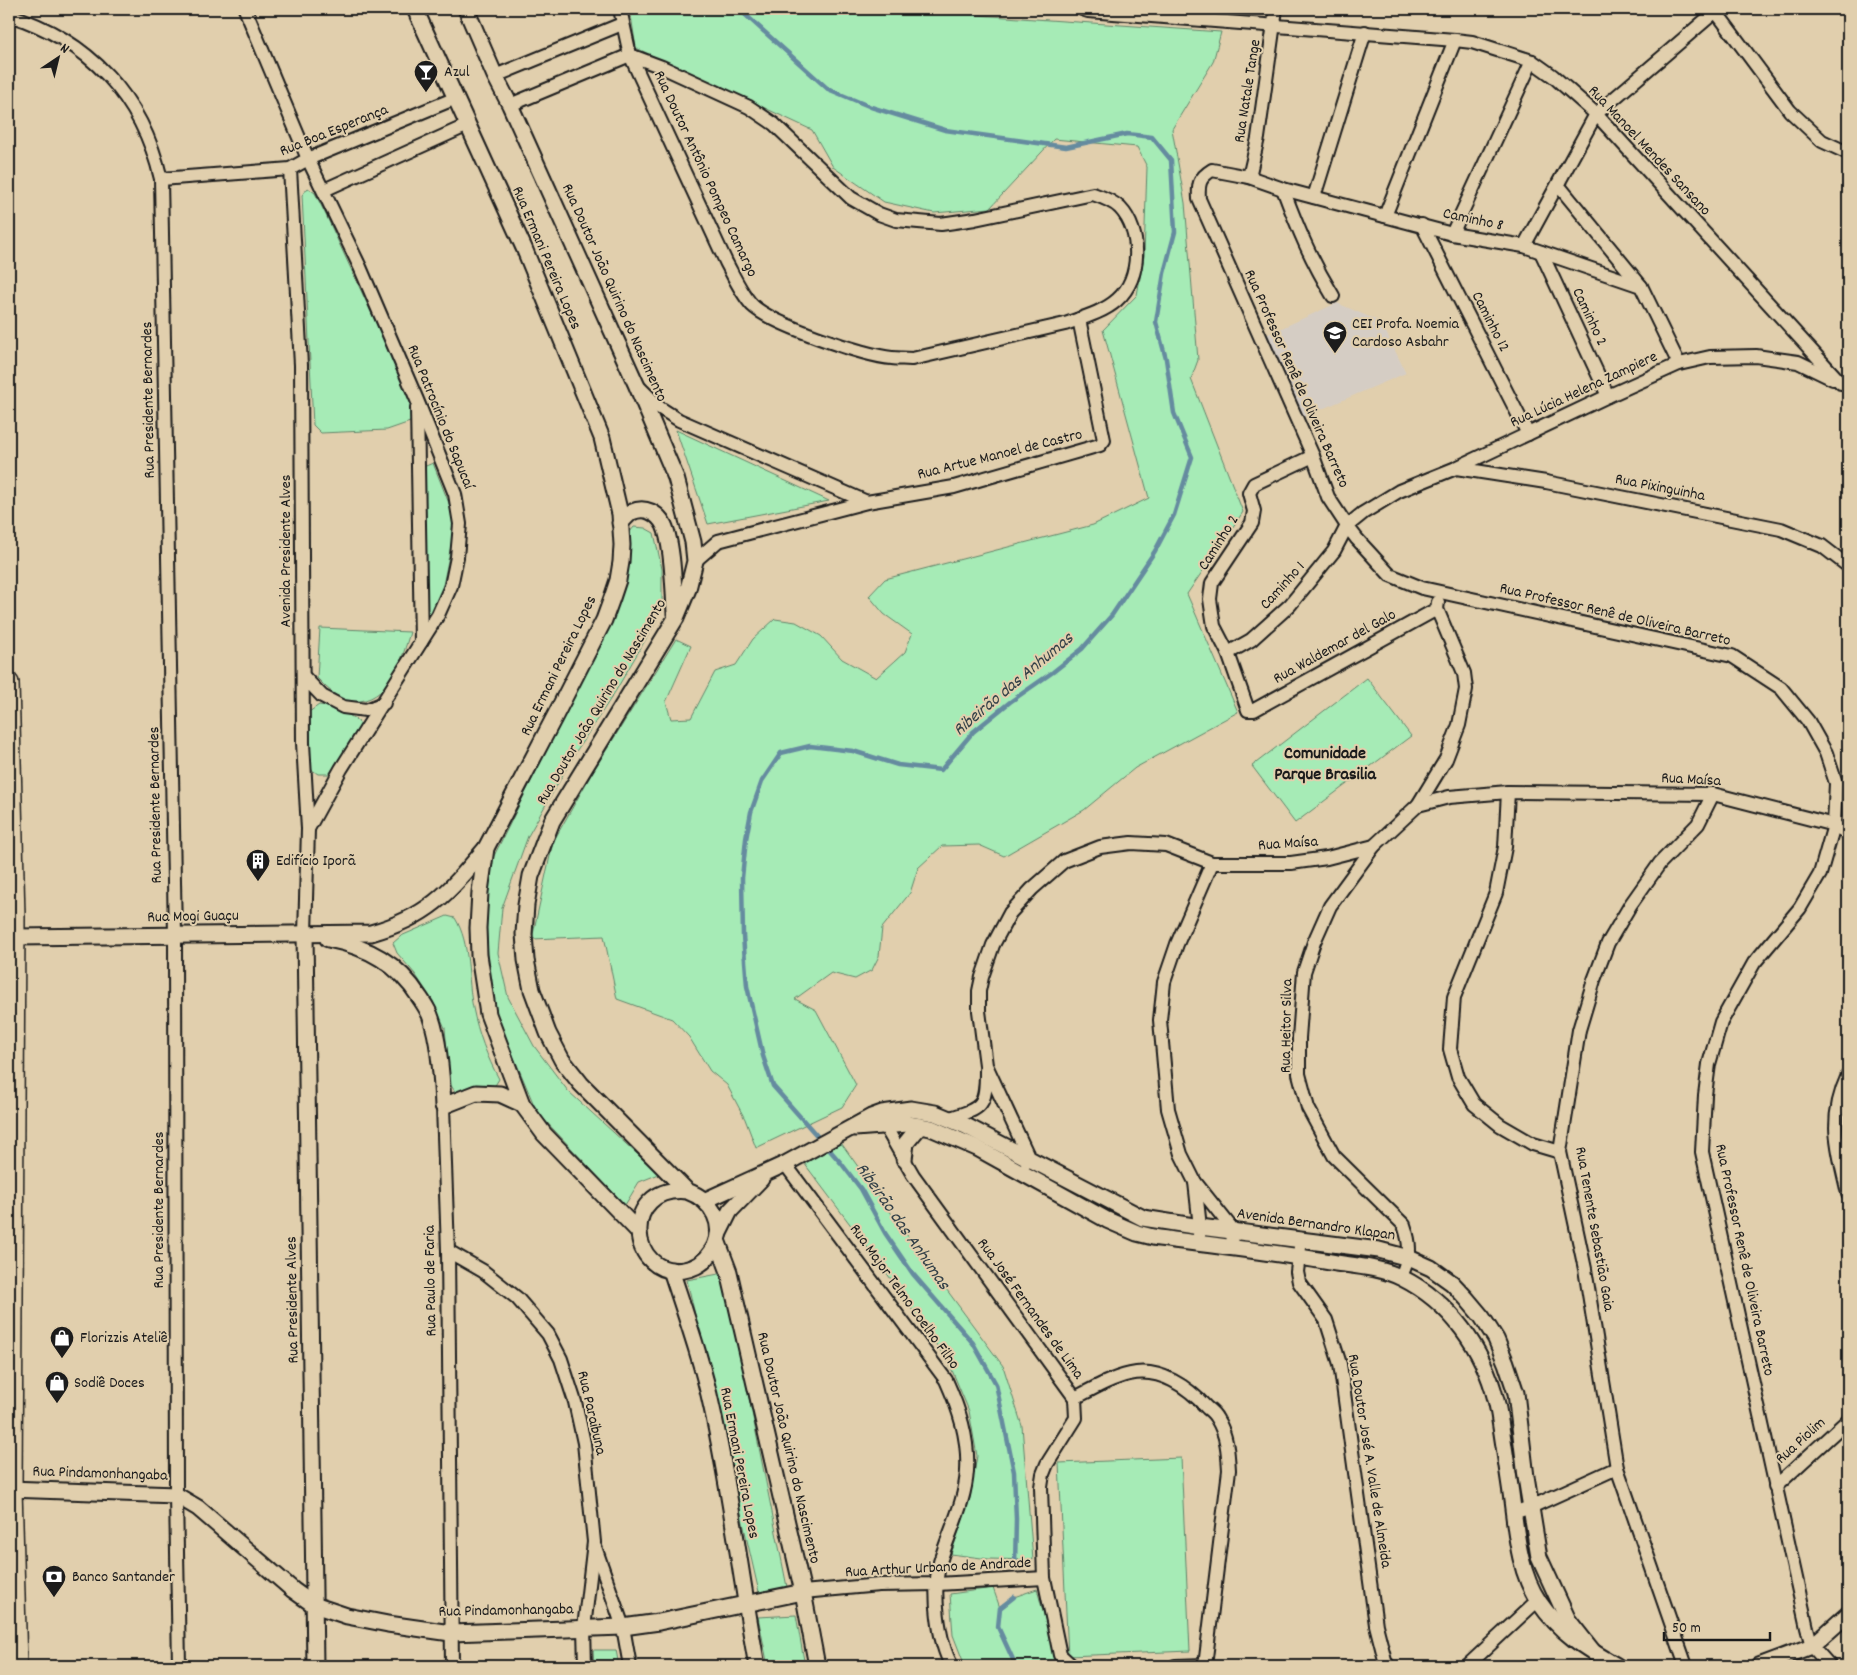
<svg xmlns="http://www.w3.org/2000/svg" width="1857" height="1675" font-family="Dekko,sans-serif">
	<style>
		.built { fill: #d5cdc4 }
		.green { fill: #a6ebb6; stroke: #618469 }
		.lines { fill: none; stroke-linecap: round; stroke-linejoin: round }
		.stream { stroke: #658b9f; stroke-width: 4.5 }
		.minor-casing { stroke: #1c1c1c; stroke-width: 16 }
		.tertiary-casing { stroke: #1c1c1c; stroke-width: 19 }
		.primary-casing { stroke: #1c1c1c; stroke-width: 22 }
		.minor { stroke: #e1cfad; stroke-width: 12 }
		.tertiary { stroke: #e1cfad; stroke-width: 15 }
		.primary { stroke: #e1cfad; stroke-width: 19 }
		.labels { text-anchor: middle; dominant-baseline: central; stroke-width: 4; stroke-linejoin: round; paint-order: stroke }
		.poi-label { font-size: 16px; fill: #1c1c1c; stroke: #e1cfad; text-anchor: start }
		.street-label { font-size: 16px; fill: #1c1c1c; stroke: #e1cfad }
		.water-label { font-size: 18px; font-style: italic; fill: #344148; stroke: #e1cfad }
		.neighbourhood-label { font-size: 18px; font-weight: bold; fill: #1c1c1c; stroke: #e1cfad }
	</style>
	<rect width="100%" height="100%" fill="#e1cfad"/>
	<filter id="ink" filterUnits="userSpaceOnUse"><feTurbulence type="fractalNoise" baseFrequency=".02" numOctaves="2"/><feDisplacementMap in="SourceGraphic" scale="10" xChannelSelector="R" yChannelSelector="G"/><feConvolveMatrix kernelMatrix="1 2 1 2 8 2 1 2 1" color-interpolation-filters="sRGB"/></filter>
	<g filter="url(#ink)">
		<path class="built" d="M1337 303 1381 322 1406 373 1301 418 1264 336Z"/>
		<g class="green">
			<path d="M630 9H973L977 15 1221 32 1213 62 1172 129 1185 203 1198 360 1191 379 1243 512 1187 594 1238 712 1135 768 1084 810 1004 856 979 845 942 846 918 868 910 893 882 928 879 956 872 970 855 979 831 973 795 999 816 1010 856 1085 842 1107 756 1148 745 1119 727 1085 710 1071 689 1037 672 1019 617 999 604 936 532 939 553 842 592 773 676 639 691 646 666 702 671 719 691 718 715 672 736 665 753 639 775 619 796 622 821 636 842 659 876 678 905 652 912 634 884 614 869 596 885 579 1093 525 1149 498 1103 330 1137 295 1144 256 1147 167 1137 147 1054 139 990 208 934 213 884 202 833 167 812 130 636 48Z"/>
			<path d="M308 188 315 193 326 215 415 407 410 422 387 430 321 433 313 425 302 195Z"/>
			<path d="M676 430 829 501 708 524Z"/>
			<path d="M433 463 456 521 439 605 430 619 422 615 421 468Z"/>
			<path d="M634 527 645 528 654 533 662 569V604L655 623 615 692 575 753 528 836 502 908 498 953 508 997 534 1046 568 1091 659 1174 639 1182 625 1205 537 1112 491 1003 483 878 615 612 629 533Z"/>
			<path d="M320 628 410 632C403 657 391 697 360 701 357 701 351 702 348 701 336 698 325 686 317 678Z"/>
			<path d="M1367 678 1411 736 1295 823 1252 766Z"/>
			<path d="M319 705C332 706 353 715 362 725L329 774H318L309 768V712Z"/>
			<path d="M447 916 455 918C471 944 467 979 473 1008 478 1033 487 1057 499 1079L494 1087 456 1093 450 1084 445 1028 433 1001 415 974 397 953 393 943 401 936Z"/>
			<path d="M839 1140 924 1259 1003 1366 1022 1426 1033 1560 989 1559 951 1554 970 1498 977 1456 969 1411 949 1363 886 1272 804 1163Z"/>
			<path d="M724 1273 787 1587 759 1592 687 1280Z"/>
			<path d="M1181 1458 1190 1651 1068 1656 1059 1463Z"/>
			<path d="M993 1588 1000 1608 1014 1597 1037 1589 1057 1663 1060 1666H965L953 1635 950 1594Z"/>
			<path d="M796 1615 805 1666H768L758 1617Z"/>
			<path d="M593 1650H616L619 1666H594Z"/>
		</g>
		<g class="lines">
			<g class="stream">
				<path d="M739 9 828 89 871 107 945 130 1066 147 1127 134 1152 137 1171 160 1175 232 1164 273 1156 322 1166 359 1174 413 1192 457 1174 515 1155 551 1112 615 1082 649 1053 672 1010 702 973 732 941 770 898 765 853 751 810 746 781 753 762 781 751 812 746 839 742 878 743 936 747 986 763 1056 773 1086 841 1163 861 1189 885 1233 913 1274 973 1343 996 1384 1014 1472 1016 1519 1015 1566"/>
				<path d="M1014 1597 1000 1608 998 1627 1016 1666"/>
			</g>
			<defs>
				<g id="minor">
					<path d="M245 9 308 159 360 267 417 400 455 494 460 524 457 557 451 586 438 615 341 769 308 829"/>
					<path d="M620 9 630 55 726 262C734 277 741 293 752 305 771 324 865 356 892 358 899 359 905 358 912 359L1065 324C1082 318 1104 312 1117 300 1142 278 1142 231 1120 208 1113 201 1102 197 1093 194L975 219 941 224 896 220 879 214 851 198 774 124 749 107 662 67 630 55"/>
					<path d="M1082 9 1088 11 1455 40 1472 42 1532 61 1553 76 1596 114 1841 383"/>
					<path d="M1714 9 1790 111 1822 141 1848 153"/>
					<path d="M9 15C89 40 142 97 161 179L175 935 176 1495 179 1666"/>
					<path d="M495 76 622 24"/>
					<path d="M510 105 630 55"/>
					<path d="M290 169 301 365 303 743 308 829 305 934"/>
					<path d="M1249 177 1258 138 1276 9"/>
					<path d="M161 179 290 169 308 159 456 98"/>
					<path d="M1559 186 1641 286"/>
					<path d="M1283 189C1298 229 1311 260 1333 296"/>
					<path d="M324 190 468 125"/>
					<path d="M1314 197 1365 32"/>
					<path d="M1385 216 1455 40"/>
					<path d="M1422 225 1528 434"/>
					<path d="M1452 234 1532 61"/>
					<path d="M1524 246 1596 114 1716 11"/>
					<path d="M1541 252 1608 396"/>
					<path d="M1679 364 1641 286 1524 246 1452 234 1283 189 1249 177 1212 170C1199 178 1198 184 1199 199L1313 456 1328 497 1347 526 1357 539 1390 575 1422 588 1732 656 1781 688 1808 721 1826 753 1836 783 1834 825 1820 874 1800 908 1754 963 1721 1022 1709 1064 1705 1095 1702 1152 1807 1628 1812 1646 1830 1666"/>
					<path d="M639 387 660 408 679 420 867 502"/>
					<path d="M417 407 421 642"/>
					<path d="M1313 456 1254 484 1249 493 1254 511 1252 523 1212 583 1210 599 1214 626 1228 653 1248 710H1254L1437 609"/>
					<path d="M1456 468 1546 482 1781 529 1822 546 1848 566"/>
					<path d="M695 561 718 541 867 502 954 487 1100 445 1104 440 1079 319"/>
					<path d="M1228 653 1251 640 1290 605 1334 551 1347 526 1363 513 1399 491 1456 468 1608 396 1679 364 1710 357 1756 356 1798 362 1833 379"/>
					<path d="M304 677 322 696 343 707 366 710 384 703"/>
					<path d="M1508 792 1505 847 1496 893 1454 997 1450 1049 1458 1077 1474 1104 1500 1125 1533 1144 1560 1152"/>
					<path d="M1418 805 1446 759 1459 725 1466 689 1464 673 1437 609 1438 602"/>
					<path d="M1374 846 1330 906 1314 942 1304 972 1299 1038V1074L1308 1108 1334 1156 1404 1225C1412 1248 1410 1255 1401 1277"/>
					<path d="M1212 863 1177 944 1164 982 1160 1020 1168 1109 1181 1154 1195 1182 1234 1231 1231 1248"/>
					<path d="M1848 1075C1827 1121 1838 1148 1848 1194"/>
					<path d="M443 1106 448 1251 452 1666"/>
					<path d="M883 1118 885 1126 913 1175 1075 1398 1076 1418 1047 1464 1043 1474 1041 1487 1044 1578 1060 1655 1072 1666"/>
					<path d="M950 1118C983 1108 986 1106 986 1070"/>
					<path d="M1027 1162 1029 1158 986 1065 979 1011V991L982 977 993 945 1010 913 1032 889 1064 861 1100 847 1131 843 1166 845 1212 863H1291L1327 858 1374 846 1418 805 1449 797 1508 792 1713 794 1834 825 1848 834"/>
					<path d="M785 1164 946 1380C959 1409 969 1438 967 1471 965 1503 949 1532 940 1562 932 1590 938 1642 952 1666"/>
					<path d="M1195 1182 1200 1227 1198 1244"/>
					<path d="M1301 1239 1297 1272 1299 1282 1326 1320 1340 1364 1376 1625 1385 1660 1388 1666"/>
					<path d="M448 1251 483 1271 517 1298 548 1334 561 1359 575 1402 584 1443 594 1542 584 1628 585 1666"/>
					<path d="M1075 1398C1092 1389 1111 1378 1130 1374 1160 1367 1188 1387 1207 1408 1211 1411 1215 1415 1217 1419 1227 1435 1228 1452 1229 1470L1205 1666"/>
					<path d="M1775 1487 1848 1420"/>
					<path d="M1513 1513 1531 1507 1617 1468"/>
					<path d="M595 1547 623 1627 630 1666"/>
					<path d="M803 1592 879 1585 937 1584 1044 1578"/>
					<path d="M1175 1666 1205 1665"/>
					<path d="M1467 1666 1538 1600"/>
					<path d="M1686 1666 1617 1468 1585 1269 1560 1152 1579 1030 1594 980 1608 943 1631 904 1660 863 1698 824 1713 794"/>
				</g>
				<g id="tertiary">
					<path d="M415 9 524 248 602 438 620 514 622 545 621 562 618 580 612 598 604 620 555 716 486 848 480 892 478 928 479 955 488 1014 522 1104 544 1134 638 1231"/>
					<path d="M466 9 495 76 510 105 636 384 676 478 693 542 695 561 688 589 676 618 552 821 531 876 526 905 524 934 526 960 532 990 548 1033 562 1060 581 1084 687 1191C712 1200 728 1226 712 1251 706 1261 696 1268 684 1270 628 1279 619 1184 687 1191"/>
					<path d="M620 523C624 520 628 514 632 512 645 506 658 513 664 525 673 544 674 591 675 614"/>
					<path d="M305 934 315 1666"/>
					<path d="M15 937 371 933C429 917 449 892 486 848"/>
					<path d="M328 939C368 947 398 963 420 998 424 1004 429 1011 431 1018 439 1041 442 1081 443 1106L476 1093 500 1094 522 1104"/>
					<path d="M855 1128 908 1124 931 1128 977 1148 1107 1220 1137 1233 1153 1237C1214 1246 1275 1252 1336 1263 1358 1266 1382 1268 1402 1278 1450 1302 1483 1348 1496 1400 1499 1411 1500 1422 1502 1433 1505 1453 1508 1473 1511 1493 1516 1529 1518 1571 1539 1602 1560 1633 1585 1648 1617 1666"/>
					<path d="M904 1159 906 1143 920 1126"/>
					<path d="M706 1200 785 1164 871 1117 882 1113 911 1109 935 1113 966 1126 1143 1218 1200 1227 1379 1250 1409 1258 1431 1268 1452 1283 1466 1298 1482 1317 1496 1339 1506 1363 1516 1393 1526 1477 1539 1557 1568 1620 1594 1653"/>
					<path d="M718 1235 730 1211 761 1179"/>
					<path d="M717 1240 729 1272 803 1592 817 1666"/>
					<path d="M671 1270C686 1316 702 1361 712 1408 731 1493 741 1580 757 1666"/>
					<path d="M9 1489 176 1495 198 1508 293 1590 314 1605 347 1616 388 1624 451 1633 623 1627 659 1622 803 1592"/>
					<path d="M1759 1666 1812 1646 1848 1614"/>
				</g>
				<path id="primary" d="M9 683 15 917 12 1489 17 1666"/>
			</defs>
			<use href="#minor" class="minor-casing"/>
			<use href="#tertiary" class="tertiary-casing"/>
			<use href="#primary" class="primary-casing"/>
			<use href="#minor" class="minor"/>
			<use href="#tertiary" class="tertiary"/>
			<use href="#primary" class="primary"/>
		</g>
	</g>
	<defs>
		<symbol id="bar-pin" viewBox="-11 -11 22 30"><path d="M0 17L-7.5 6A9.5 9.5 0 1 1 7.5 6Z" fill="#1c1c1c" stroke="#e1cfad"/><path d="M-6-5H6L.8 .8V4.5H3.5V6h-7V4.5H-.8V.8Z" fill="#fff"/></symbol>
		<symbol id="school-pin" viewBox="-11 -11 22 30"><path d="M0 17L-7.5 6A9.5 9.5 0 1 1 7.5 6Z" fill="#1c1c1c" stroke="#e1cfad"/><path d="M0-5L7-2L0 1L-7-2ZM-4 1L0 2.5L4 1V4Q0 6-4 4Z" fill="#fff"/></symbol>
		<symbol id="building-pin" viewBox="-11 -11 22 30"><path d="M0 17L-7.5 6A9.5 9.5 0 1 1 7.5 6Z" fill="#1c1c1c" stroke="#e1cfad"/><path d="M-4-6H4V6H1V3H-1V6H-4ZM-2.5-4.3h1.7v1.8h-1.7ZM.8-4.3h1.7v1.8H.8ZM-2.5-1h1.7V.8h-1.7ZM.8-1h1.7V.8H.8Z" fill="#fff"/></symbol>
		<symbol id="shop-pin" viewBox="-11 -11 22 30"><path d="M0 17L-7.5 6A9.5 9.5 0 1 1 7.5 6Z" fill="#1c1c1c" stroke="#e1cfad"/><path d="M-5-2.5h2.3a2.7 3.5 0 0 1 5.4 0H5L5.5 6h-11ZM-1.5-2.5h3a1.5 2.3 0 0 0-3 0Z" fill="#fff"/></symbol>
		<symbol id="bank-pin" viewBox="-11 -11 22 30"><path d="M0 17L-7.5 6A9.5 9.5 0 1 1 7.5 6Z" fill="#1c1c1c" stroke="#e1cfad"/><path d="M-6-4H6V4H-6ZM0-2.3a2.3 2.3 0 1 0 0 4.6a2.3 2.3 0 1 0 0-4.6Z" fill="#fff"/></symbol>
	</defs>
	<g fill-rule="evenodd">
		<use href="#bar-pin" x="412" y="58" width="28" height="38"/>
		<use href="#school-pin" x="1321" y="319" width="28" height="38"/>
		<use href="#building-pin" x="244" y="847" width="28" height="38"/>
		<use href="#shop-pin" x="48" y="1324" width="28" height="38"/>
		<use href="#shop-pin" x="43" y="1369" width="28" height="38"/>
		<use href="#bank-pin" x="40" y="1563" width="28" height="38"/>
	</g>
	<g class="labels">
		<g class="poi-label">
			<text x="444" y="72">Azul</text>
			<text x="1352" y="324">CEI Profa. Noemia<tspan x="1352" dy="18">Cardoso Asbahr</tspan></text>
			<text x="276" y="861">Edifício Iporã</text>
			<text x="80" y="1338">Florizzis Ateliê</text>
			<text x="74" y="1383">Sodiê Doces</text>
			<text x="72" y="1577">Banco Santander</text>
		</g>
		<g class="street-label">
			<text transform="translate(1248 91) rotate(-81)">Rua Natale Tange</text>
			<text transform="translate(334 131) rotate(-22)">Rua Boa Esperança</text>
			<text transform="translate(1649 151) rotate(47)">Rua Manoel Mendes Sansano</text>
			<text transform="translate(705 174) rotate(65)">Rua Doutor Antônio Pompeo Camargo</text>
			<text transform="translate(1473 220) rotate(12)">Caminho 8</text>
			<text transform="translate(546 258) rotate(67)">Rua Ermani Pereira Lopes</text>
			<text transform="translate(614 293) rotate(66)">Rua Doutor João Quirino do Nascimento</text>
			<text transform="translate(1589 317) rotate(65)">Caminho 2</text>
			<text transform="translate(1490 322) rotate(63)">Caminho 12</text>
			<text transform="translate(1296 379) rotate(66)">Rua Professor Renê de Oliveira Barreto</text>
			<text transform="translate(1584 390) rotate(-25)">Rua Lúcia Helena Zampiere</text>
			<text transform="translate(149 400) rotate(-91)">Rua Presidente Bernardes</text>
			<text transform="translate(440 417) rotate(68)">Rua Patrocínio do Sapucaí</text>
			<text transform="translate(1000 455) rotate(-14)">Rua Artue Manoel de Castro</text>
			<text transform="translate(1660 488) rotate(11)">Rua Pixinguinha</text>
			<text transform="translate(1219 543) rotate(-58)">Caminho 2</text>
			<text transform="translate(286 551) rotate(-90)">Avenida Presidente Alves</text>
			<text transform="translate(1283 586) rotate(-48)">Caminho 1</text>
			<text transform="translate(1615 615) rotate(13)">Rua Professor Renê de Oliveira Barreto</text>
			<text transform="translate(1335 647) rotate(-29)">Rua Waldemar del Galo</text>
			<text transform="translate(559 666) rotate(-64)">Rua Ermani Pereira Lopes</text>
			<text transform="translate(602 702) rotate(-59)">Rua Doutor João Quirino do Nascimento</text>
			<text transform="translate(1691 780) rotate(3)">Rua Maísa</text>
			<text transform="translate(156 805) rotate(-91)">Rua Presidente Bernardes</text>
			<text transform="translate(1288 844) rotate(-4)">Rua Maísa</text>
			<text transform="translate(193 917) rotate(-1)">Rua Mogi Guaçu</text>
			<text transform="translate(1287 1026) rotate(-89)">Rua Heitor Silva</text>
			<text transform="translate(159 1210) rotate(-90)">Rua Presidente Bernardes</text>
			<text transform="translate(1316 1225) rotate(8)">Avenida Bernandro Klapan</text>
			<text transform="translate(1594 1229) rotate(80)">Rua Tenente Sebastião Gaia</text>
			<text transform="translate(1744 1260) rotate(78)">Rua Professor Renê de Oliveira Barreto</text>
			<text transform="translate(431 1281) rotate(-91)">Rua Paulo de Faria</text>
			<text transform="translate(904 1297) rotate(54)">Rua Major Telmo Coelho Filho</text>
			<text transform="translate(293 1300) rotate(-91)">Rua Presidente Alves</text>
			<text transform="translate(1030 1309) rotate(54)">Rua José Fernandes de Lima</text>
			<text transform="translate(591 1413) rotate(77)">Rua Paraibuna</text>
			<text transform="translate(1801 1441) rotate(-42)">Rua Piolim</text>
			<text transform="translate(788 1448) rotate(77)">Rua Doutor João Quirino do Nascimento</text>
			<text transform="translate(1369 1461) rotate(81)">Rua Doutor José A. Valle de Almeida</text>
			<text transform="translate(739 1463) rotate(79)">Rua Ermani Pereira Lopes</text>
			<text transform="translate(100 1474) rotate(2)">Rua Pindamonhangaba</text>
			<text transform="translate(938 1568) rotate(-3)">Rua Arthur Urbano de Andrade</text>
			<text transform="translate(506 1611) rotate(-1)">Rua Pindamonhangaba</text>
		</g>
		<g class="water-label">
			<text transform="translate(1014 685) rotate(-40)">Ribeirão das Anhumas</text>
			<text transform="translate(902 1227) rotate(55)">Ribeirão das Anhumas</text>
		</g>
		<g class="neighbourhood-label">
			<text x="1325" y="754">Comunidade<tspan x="1325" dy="21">Parque Brasilia</tspan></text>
		</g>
	</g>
	<rect width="1857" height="1675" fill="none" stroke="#e1cfad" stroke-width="30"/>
	<rect x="15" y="15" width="1827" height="1645" fill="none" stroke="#1c1c1c" stroke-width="2" filter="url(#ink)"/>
	<g transform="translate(58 58) rotate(35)" stroke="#e1cfad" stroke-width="4" paint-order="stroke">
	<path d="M0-4L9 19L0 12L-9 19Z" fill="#1c1c1c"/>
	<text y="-8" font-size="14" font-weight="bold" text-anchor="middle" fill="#1c1c1c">N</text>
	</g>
	<path d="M1664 1632v8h106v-8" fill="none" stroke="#1c1c1c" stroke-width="2.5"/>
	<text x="1672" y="1632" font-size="15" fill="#1c1c1c" stroke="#e1cfad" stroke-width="4" paint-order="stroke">50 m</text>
</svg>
